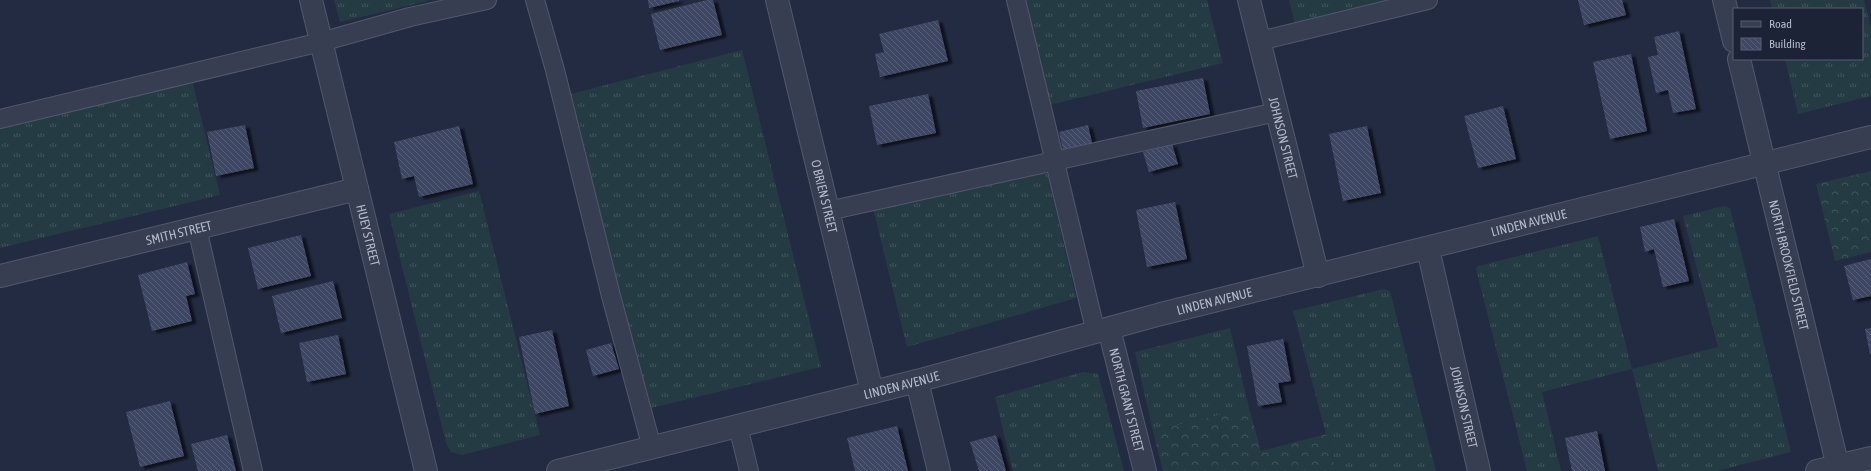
<svg xmlns="http://www.w3.org/2000/svg" width="1871" height="471" font-family="'Asap Condensed',sans-serif">
	<style>
		.grass { fill: url(#grass-tufts) }
		.forest { fill: url(#forest-crowns) }
		.building { fill: url(#building-back-hatch); filter: url(#shadow) }
		.lines { fill: none; stroke-linecap: round; stroke-linejoin: round }
		.lane-casing { stroke: #52596c; stroke-width: 20 }
		.street-casing { stroke: #52596c; stroke-width: 24 }
		.lane { stroke: #373e52; stroke-width: 18 }
		.street { stroke: #373e52; stroke-width: 22 }
		.labels { text-anchor: middle; dominant-baseline: central; stroke-width: 3; stroke-linejoin: round; paint-order: stroke }
		.street-label { font-size: 13px; fill: #b4b9cc; stroke: #1c2337 }
	</style>
	<defs>
		<pattern id="grass-tufts" width="24" height="20" patternUnits="userSpaceOnUse"><rect width="24" height="20" fill="#253b43"/><path d="M3 7l-1-3M5 7V3M7 7l1-3M15 17l-1-3M17 17v-4M19 17l1-3" fill="none" stroke="#42555d"/></pattern>
		<pattern id="forest-crowns" width="20" height="18" patternUnits="userSpaceOnUse"><rect width="20" height="18" fill="#253b43"/><path d="M2 6a3 3 0 1 1 6 0M12 15a3 3 0 1 1 6 0" fill="none" stroke="#42555d"/></pattern>
		<pattern id="building-back-hatch" width="6" height="6" patternUnits="userSpaceOnUse"><rect width="6" height="6" fill="#3e4763"/><path d="M-1 5l2 2M0 0l6 6M5-1l2 2" fill="none" stroke="#585f78"/></pattern>
		<filter id="shadow"><feDropShadow dx="4.5" dy="2.5" stdDeviation="1" flood-color="#0009"/></filter>
	</defs>
	<rect width="100%" height="100%" fill="#232b42"/>
	<g class="grass">
		<path d="M334 0H428V1L340 22Z"/>
		<path d="M1022 0H1207L1223 63 1049 105Z"/>
		<path d="M1289 0H1396L1295 24Z"/>
		<path d="M1770 0H1864L1871 29V96L1798 114 1785 59H1862V9H1772Z"/>
		<path d="M742 50 821 367 647 409 567 95Z"/>
		<path d="M192 80 220 195 0 248V126Z"/>
		<path d="M1047 172 1076 298 907 347 873 208Z"/>
		<path d="M479 191 540 435 462 455 451 452 446 443 389 214Z"/>
		<path d="M1724 206 1730 208 1791 452 1717 471H1658L1632 369 1542 392 1561 471H1527L1476 269 1478 266 1598 236 1632 369 1718 347 1683 216Z"/>
		<path d="M1384 289 1390 291 1436 471H1336L1293 311Z"/>
		<path d="M1230 328 1249 408 1153 431 1135 352Z"/>
		<path d="M1083 372 1098 374 1124 471H1013L995 397Z"/>
	</g>
	<g class="forest">
		<path d="M1871 171V252L1835 261 1816 184Z"/>
		<path d="M1249 408 1261 451 1326 434 1336 471H1163L1153 431Z"/>
	</g>
	<g class="building">
		<path d="M648 0H679V1L649 8Z"/>
		<path d="M707 0H713L722 35 660 50 651 14Z"/>
		<path d="M1578 0H1622L1626 15 1584 25Z"/>
		<path d="M938 20 948 61 880 77 875 54 884 52 879 34Z"/>
		<path d="M1679 31 1696 109 1673 113 1668 90 1656 93 1648 57 1658 55 1654 37Z"/>
		<path d="M1631 54 1647 131 1610 139 1593 62Z"/>
		<path d="M1203 78 1210 114 1143 128 1136 91Z"/>
		<path d="M928 94 936 133 877 145 869 106Z"/>
		<path d="M1503 106 1516 159 1478 168 1464 116Z"/>
		<path d="M245 125 254 168 216 176 207 132Z"/>
		<path d="M1088 125 1093 147 1064 154 1059 132Z"/>
		<path d="M459 126 473 184 419 197 414 176 402 179 394 142Z"/>
		<path d="M1367 126 1381 193 1343 201 1329 134Z"/>
		<path d="M1172 144 1178 164 1149 172 1143 152Z"/>
		<path d="M1175 202 1187 259 1147 267 1136 210Z"/>
		<path d="M1674 219 1689 281 1663 287 1654 249 1645 252 1640 227Z"/>
		<path d="M301 235 311 276 258 289 248 248Z"/>
		<path d="M1871 259V296L1853 300 1844 266Z"/>
		<path d="M187 262 195 294 186 296 192 321 152 331 138 275Z"/>
		<path d="M333 281 342 318 281 333 272 296Z"/>
		<path d="M1871 328V354H1870L1865 329Z"/>
		<path d="M552 330 569 406 535 414 519 337Z"/>
		<path d="M338 335 346 374 307 382 299 343Z"/>
		<path d="M1283 339 1291 381 1278 383 1282 402 1258 406 1247 346Z"/>
		<path d="M611 343 619 369 593 376 586 350Z"/>
		<path d="M170 401 184 456 140 467 126 412Z"/>
		<path d="M897 426 908 471H855L847 438Z"/>
		<path d="M1597 431 1605 471H1572L1565 438Z"/>
		<path d="M227 435 236 471H198L191 444Z"/>
		<path d="M996 435 1006 471H979L970 442Z"/>
	</g>
	<g class="lines">
		<defs>
			<g id="lane">
				<path d="M535 0 555 70 611 296 652 448"/>
				<path d="M1016 0 1096 333"/>
				<path d="M1260 41 1428 0"/>
				<path d="M0 119 321 42 410 17 487 0"/>
				<path d="M828 211 1277 112"/>
				<path d="M197 228 253 471"/>
				<path d="M738 426 749 471"/>
			</g>
			<g id="street">
				<path id="s1" d="M311 0 426 471"/>
				<path id="s2" d="M777 0 872 392"/>
				<path id="s3" d="M1249 0 1318 276"/>
				<path d="M1724 0 1734 41"/>
				<path id="s4" d="M1739 59 1839 471"/>
				<path id="s5" d="M1428 249 1479 471"/>
				<path id="s6" d="M0 276 357 189"/>
				<path id="s7" d="M1109 329 1145 471"/>
				<path d="M917 381 939 471"/>
				<path id="s8" d="M558 471 917 381 1161 314 1871 137"/>
				<path d="M1817 471 1871 458"/>
			</g>
		</defs>
		<use href="#lane" class="lane-casing"/>
		<use href="#street" class="street-casing"/>
		<use href="#lane" class="lane"/>
		<use href="#street" class="street"/>
	</g>
	<g class="labels">
		<g class="street-label">
			<text stroke="none"><textPath href="#s3" startOffset="142">JOHNSON STREET</textPath></text>
			<text stroke="none"><textPath href="#s2" startOffset="202">O BRIEN STREET</textPath></text>
			<text stroke="none"><textPath href="#s8" startOffset="1002">LINDEN AVENUE</textPath></text>
			<text stroke="none"><textPath href="#s6" startOffset="184">SMITH STREET</textPath></text>
			<text stroke="none"><textPath href="#s1" startOffset="242">HUEY STREET</textPath></text>
			<text stroke="none"><textPath href="#s4" startOffset="212">NORTH BROOKFIELD STREET</textPath></text>
			<text stroke="none"><textPath href="#s8" startOffset="678">LINDEN AVENUE</textPath></text>
			<text stroke="none"><textPath href="#s8" startOffset="354">LINDEN AVENUE</textPath></text>
			<text stroke="none"><textPath href="#s7" startOffset="73">NORTH GRANT STREET</textPath></text>
			<text stroke="none"><textPath href="#s5" startOffset="162">JOHNSON STREET</textPath></text>
		</g>
	</g>
	<rect x="1733" y="8" width="130" height="52" fill="#1c2337" stroke="#595f73"/>
	<rect x="1741" y="21" width="20" height="6" fill="#373e52" stroke="#595f73"/>
	<text x="1769" y="28" font-size="12" fill="#b4b9cc">Road</text>
	<rect x="1741" y="38" width="20" height="12" fill="url(#building-back-hatch)" stroke="#595f73"/>
	<text x="1769" y="48" font-size="12" fill="#b4b9cc">Building</text>
</svg>
